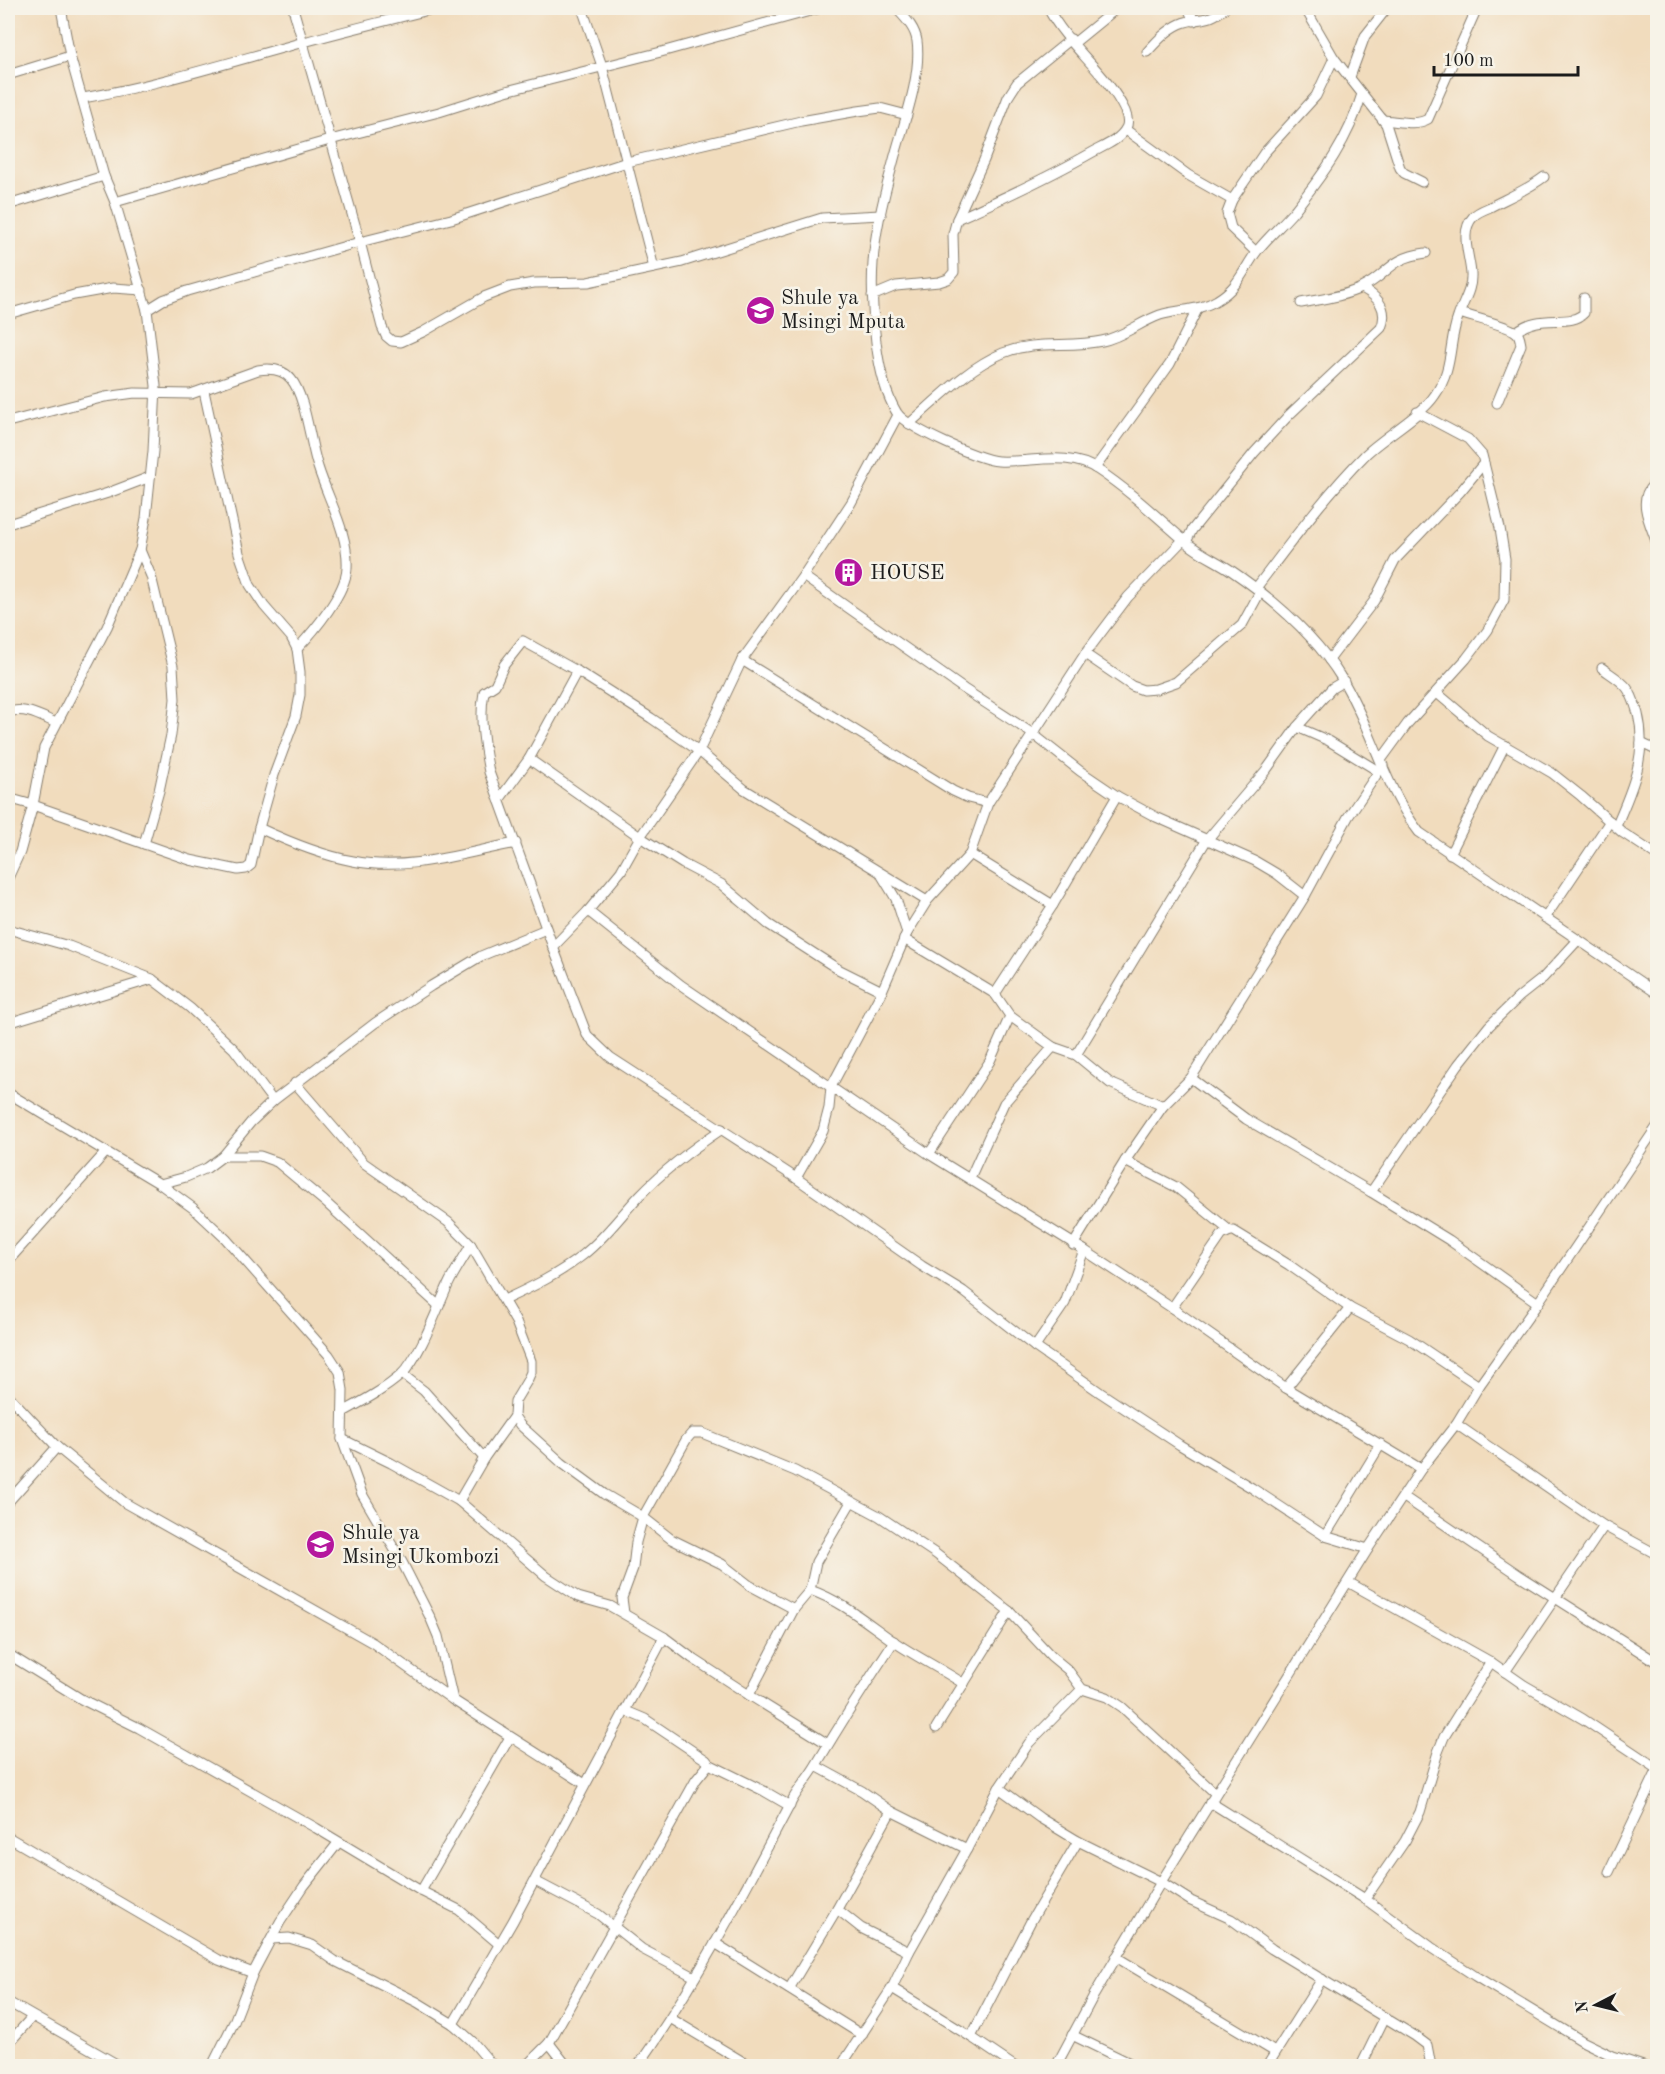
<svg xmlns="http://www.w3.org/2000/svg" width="1665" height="2074" font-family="'Old Standard TT',serif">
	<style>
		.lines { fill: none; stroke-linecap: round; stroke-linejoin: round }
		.minor-casing { stroke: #867c6c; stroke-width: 11 }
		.minor { stroke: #fff; stroke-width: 9 }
		.labels { text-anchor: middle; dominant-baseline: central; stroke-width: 5; stroke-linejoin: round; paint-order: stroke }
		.poi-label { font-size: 21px; fill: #1c1c1c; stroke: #f7f3e8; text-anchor: start }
	</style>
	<rect width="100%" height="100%" fill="#f7f3e8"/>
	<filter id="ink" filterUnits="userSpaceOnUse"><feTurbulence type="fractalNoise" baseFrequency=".0167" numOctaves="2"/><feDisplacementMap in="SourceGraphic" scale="12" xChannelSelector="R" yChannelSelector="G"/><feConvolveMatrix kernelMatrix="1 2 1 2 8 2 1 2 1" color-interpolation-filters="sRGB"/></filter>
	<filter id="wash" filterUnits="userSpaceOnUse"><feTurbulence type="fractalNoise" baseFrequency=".008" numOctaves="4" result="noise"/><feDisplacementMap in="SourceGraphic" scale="24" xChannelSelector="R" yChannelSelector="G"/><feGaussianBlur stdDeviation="1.35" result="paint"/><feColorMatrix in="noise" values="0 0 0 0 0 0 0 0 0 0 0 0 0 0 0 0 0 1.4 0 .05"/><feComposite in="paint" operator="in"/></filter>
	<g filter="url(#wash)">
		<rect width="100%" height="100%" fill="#f1dcbd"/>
	</g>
	<g filter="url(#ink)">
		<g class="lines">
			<defs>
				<g id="minor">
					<path d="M293 8 360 242 382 327 386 336 392 341 401 342 423 332 484 297 510 287 534 283 588 282 682 262 822 218 881 215"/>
					<path d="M582 8 602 66 654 268"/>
					<path d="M896 8C904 17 915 27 917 41 922 78 902 127 893 163 884 195 875 230 873 263 871 290 873 316 876 342 879 366 884 392 897 413 907 428 980 460 998 461 1032 463 1068 450 1098 470 1130 491 1157 517 1186 542 1199 553 1215 560 1229 569 1272 598 1315 635 1342 679 1372 728 1384 787 1419 832L1658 994"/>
					<path d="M1188 8 1194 21"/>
					<path d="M1305 8 1334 58 1386 124 1400 168 1404 173 1422 182"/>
					<path d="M1074 43 1117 8"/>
					<path d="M1147 52C1157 41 1167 30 1180 24 1198 16 1207 24 1225 8"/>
					<path d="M8 75 70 56"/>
					<path d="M1350 77 1365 36 1387 8"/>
					<path d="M83 98C158 85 230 62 304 42 348 30 393 19 437 8"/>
					<path d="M1383 120C1398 121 1416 126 1428 119L1477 8"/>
					<path d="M1126 130 1188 175 1232 200"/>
					<path d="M115 202 330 140 439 112 506 91 661 52 821 8"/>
					<path d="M8 205 104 176"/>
					<path d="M957 219C1004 198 1049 177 1093 152 1104 146 1120 140 1126 128 1129 123 1127 116 1125 111 1106 71 1067 46 1048 8"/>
					<path d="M1256 252 1231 228 1227 213 1232 200 1264 153 1316 96 1334 58"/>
					<path d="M872 296 896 286 939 282 948 279 954 272 953 234 957 219 984 160 1008 97 1017 83 1071 39"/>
					<path d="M1301 303C1321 299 1342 297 1361 288 1389 275 1388 258 1426 253"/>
					<path d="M147 310 163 300 187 291 360 242 451 219 627 162 801 121 858 111 880 108 907 115"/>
					<path d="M1460 313C1471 317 1509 326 1516 332 1520 335 1520 340 1521 345L1497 403"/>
					<path d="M8 314 74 295 113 288 142 290"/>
					<path d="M1516 332C1539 312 1570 328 1584 313V298"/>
					<path d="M8 422 105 397 135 393 191 394 258 370C270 368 283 369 291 379 306 397 310 444 318 467 328 499 349 534 347 568 346 593 314 631 297 649"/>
					<path d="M909 424C938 399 967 368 1003 353 1035 340 1069 348 1102 341 1123 337 1140 322 1160 315 1179 309 1200 311 1217 300 1239 287 1243 270 1257 251 1268 237 1282 225 1294 211 1324 173 1348 141 1362 94"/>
					<path d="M1095 468 1170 364 1198 308"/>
					<path d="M1658 485 1652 486C1636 502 1653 529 1658 547"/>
					<path d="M8 524 108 493 150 477"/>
					<path d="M1186 542 1192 530 1254 453 1289 415 1381 328C1389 309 1378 297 1362 288"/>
					<path d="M140 550 151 576 167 642 173 666 175 699 171 735 159 791 144 844"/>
					<path d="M803 576 964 689 1033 734 1080 771 1117 796 1156 817 1255 861 1277 874 1305 896"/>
					<path d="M1256 588C1291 542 1325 495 1366 454 1385 436 1422 415 1435 395 1454 368 1448 344 1458 317 1463 302 1472 290 1471 274 1470 256 1459 232 1473 217 1476 213 1483 210 1488 208 1507 198 1527 190 1544 177"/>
					<path d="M1085 654 1132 686 1143 690 1156 689 1176 682 1242 625 1260 592"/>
					<path d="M742 660 953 791 968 798 988 803"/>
					<path d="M1329 660 1374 601 1395 560 1460 492 1484 463"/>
					<path d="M1602 668C1610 674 1621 680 1627 688 1633 696 1635 704 1638 714 1648 753 1632 790 1616 826"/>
					<path d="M1437 693 1488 736 1552 773 1581 796 1623 833 1658 856"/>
					<path d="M8 712C26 707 40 716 56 723"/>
					<path d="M1297 727 1329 741 1378 771"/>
					<path d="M1641 743 1658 751"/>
					<path d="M529 759 640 837 683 864 721 884 768 924 838 969 882 991"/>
					<path d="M1381 760 1408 723 1466 659 1488 630 1504 600 1505 559 1500 528 1482 455 1468 439 1417 412"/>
					<path d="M8 798 33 805 190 860 238 870 246 869 251 865 259 828 274 775 296 716 300 695V672L297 649 291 637 264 606 250 585 239 553 204 391"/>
					<path d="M499 800 529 759 577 671"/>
					<path d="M259 828C289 842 320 855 353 861 407 872 464 853 516 843"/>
					<path d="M970 854 1053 905"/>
					<path d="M1450 854 1505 745"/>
					<path d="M882 876 896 899 907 933"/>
					<path d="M8 878 20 852 33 805 44 748 107 627 140 550 146 518 153 451 156 386 147 310 115 202 104 176 70 56 61 8"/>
					<path d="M927 901 744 789 699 751 651 718 577 671 523 641 504 665 495 685 484 692C479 718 484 746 489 772L553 947 587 1035 610 1057 796 1178 922 1266 963 1291 1035 1347 1101 1393 1180 1445 1252 1488 1325 1536 1368 1549"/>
					<path d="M588 911 681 985 929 1154 1084 1250 1172 1308 1286 1388 1421 1469"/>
					<path d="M1545 918 1610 821"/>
					<path d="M8 929 69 946 152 979 190 1008 234 1049 273 1101"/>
					<path d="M904 939 995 994 1010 1016 1053 1047 1076 1055 1110 1083 1163 1106"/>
					<path d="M553 947 588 911 621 871 640 837 699 751 742 660 803 576 851 503 898 415"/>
					<path d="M995 994 1053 905 1117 796"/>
					<path d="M8 1023 152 979"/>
					<path d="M1076 1055 1206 841 1267 769 1297 727 1332 688 1344 681"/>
					<path d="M1191 1078 1246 1119 1371 1192 1449 1240 1538 1303"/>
					<path d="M295 1083 364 1163 448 1222 471 1245 516 1322 531 1361V1372L527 1381 515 1401 514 1416 520 1425 562 1463 604 1494 643 1517 671 1539 722 1564 749 1585 794 1609 810 1590 816 1562 851 1502"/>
					<path d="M8 1093 160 1184 193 1208 226 1239 329 1355 340 1372 343 1390 342 1439 362 1494 402 1562 430 1617 438 1636 453 1700"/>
					<path d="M929 1154 990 1061 1010 1016"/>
					<path d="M223 1156H260L277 1162 324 1201 439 1306"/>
					<path d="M1125 1161 1176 1187 1230 1231"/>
					<path d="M796 1178 823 1131 829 1108 831 1087 882 991 907 933 927 901 970 854 988 803 1085 654 1128 597 1184 539"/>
					<path d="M970 1178 1004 1103 1053 1047"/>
					<path d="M160 1184 186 1177 207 1168 223 1156 251 1122 273 1101 375 1023 431 986 481 956 546 929"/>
					<path d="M1371 1192 1458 1065 1489 1026 1519 997 1543 978 1578 940"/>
					<path d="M1073 1245 1125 1161 1163 1106 1191 1078 1305 896 1348 817 1383 765"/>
					<path d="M8 1261 106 1152"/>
					<path d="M504 1300C532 1287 559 1274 583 1255 606 1237 621 1215 640 1195 665 1169 692 1149 722 1129"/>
					<path d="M1172 1308 1222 1235 1230 1231H1234L1289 1265 1350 1308 1409 1339 1479 1386"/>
					<path d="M1035 1347 1065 1303 1084 1250"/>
					<path d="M402 1374 424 1391 484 1458"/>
					<path d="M1286 1388 1350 1308"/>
					<path d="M8 1395 57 1447 125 1503 373 1643 453 1700 585 1784"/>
					<path d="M343 1412C363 1401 384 1390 401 1375 420 1357 437 1309 448 1285 454 1272 463 1259 471 1245"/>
					<path d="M1456 1424 1604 1526 1658 1555"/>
					<path d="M342 1439 391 1463 459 1501 546 1576 578 1597 610 1606 664 1637 692 1658 749 1695 828 1744"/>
					<path d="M1404 1497 1519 1575 1658 1663"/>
					<path d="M459 1501 484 1458 514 1416"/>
					<path d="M8 1502 57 1447"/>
					<path d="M1325 1536 1381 1444"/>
					<path d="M1348 1582 1491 1662 1524 1685 1583 1719 1658 1769"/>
					<path d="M810 1590C842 1601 866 1622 893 1641 915 1656 941 1669 964 1684"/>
					<path d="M624 1613 622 1598 633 1568 636 1542 643 1517 686 1440 692 1433H702L795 1471 879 1516 936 1554 1009 1611 1051 1656 1068 1670 1082 1689 1107 1697 1122 1707 1215 1793"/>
					<path d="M8 1654 81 1699 139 1728 316 1828 421 1891 459 1910 499 1944"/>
					<path d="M1505 1672 1604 1526"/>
					<path d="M749 1695 794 1609"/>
					<path d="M626 1711 645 1719 706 1760 709 1764 764 1791 790 1806"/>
					<path d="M936 1728 1009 1611"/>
					<path d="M816 1766 862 1791 891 1811 967 1849"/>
					<path d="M999 1788 1040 1818 1078 1841 1161 1882 1191 1901 1231 1919 1272 1949 1415 2036 1427 2045 1431 2066"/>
					<path d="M1210 1802 1365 1899 1431 1947 1475 1976 1584 2042 1613 2056 1643 2066"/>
					<path d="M8 1837 219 1960 253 1973"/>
					<path d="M1609 1872 1658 1769"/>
					<path d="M535 1881 598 1914 642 1949 695 1977"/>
					<path d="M421 1891 510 1737"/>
					<path d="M1365 1899 1405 1841 1420 1812 1438 1752 1444 1737 1491 1662"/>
					<path d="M837 1909 861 1928 909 1952"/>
					<path d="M272 1939 289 1938 312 1945 335 1961 417 2002 453 2024 472 2041 493 2066"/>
					<path d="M715 1943 862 2035"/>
					<path d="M1116 1957 1275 2052"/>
					<path d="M892 1988 971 2037 1014 2066"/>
					<path d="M789 1989 837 1909 891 1811"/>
					<path d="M8 2002 120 2066"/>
					<path d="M670 2018 750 2066"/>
					<path d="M453 2024 513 1921 664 1637"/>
					<path d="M1072 2035 1136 2066"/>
					<path d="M971 2037 1031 1921 1078 1841"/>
					<path d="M549 2043 567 2066"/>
					<path d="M8 2044 32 2017"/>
					<path d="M212 2066 234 2022 253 1973 280 1922 304 1886 338 1843"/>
					<path d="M526 2066 549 2043 696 1780 709 1764"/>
					<path d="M638 2066C697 1982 745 1890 793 1799 800 1787 809 1777 816 1765 841 1723 867 1682 894 1641"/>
					<path d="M841 2066 892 1988 909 1952 967 1849 999 1788 1029 1743 1082 1689"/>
					<path d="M1056 2066 1094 1995 1161 1882 1368 1549 1421 1469 1456 1424 1479 1386 1538 1303 1658 1125"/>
					<path d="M1267 2066 1322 1979"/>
					<path d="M1361 2066 1385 2017"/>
				</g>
			</defs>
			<use href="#minor" class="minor-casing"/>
			<use href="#minor" class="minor"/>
		</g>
	</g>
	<defs>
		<symbol id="school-disc" viewBox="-11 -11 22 22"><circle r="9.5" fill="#b5179e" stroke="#f7f3e8"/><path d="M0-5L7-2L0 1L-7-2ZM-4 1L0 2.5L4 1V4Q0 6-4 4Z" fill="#fff"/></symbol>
		<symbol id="building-disc" viewBox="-11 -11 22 22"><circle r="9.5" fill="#b5179e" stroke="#f7f3e8"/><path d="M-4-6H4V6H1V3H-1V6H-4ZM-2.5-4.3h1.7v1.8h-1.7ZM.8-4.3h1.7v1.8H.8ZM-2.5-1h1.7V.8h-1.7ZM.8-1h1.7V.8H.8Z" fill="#fff"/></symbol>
	</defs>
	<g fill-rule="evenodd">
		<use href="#school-disc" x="744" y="294" width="33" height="33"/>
		<use href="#building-disc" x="832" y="556" width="33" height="33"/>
		<use href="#school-disc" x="304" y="1528" width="33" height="33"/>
	</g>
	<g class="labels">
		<g class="poi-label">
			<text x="781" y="298">Shule ya<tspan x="781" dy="24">Msingi Mputa</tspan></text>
			<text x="870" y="573">HOUSE</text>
			<text x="342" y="1533">Shule ya<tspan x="342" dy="24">Msingi Ukombozi</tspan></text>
		</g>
	</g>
	<rect width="1665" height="2074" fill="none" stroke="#f7f3e8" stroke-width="30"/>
	<g transform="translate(1596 2005) rotate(263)" stroke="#f7f3e8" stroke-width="4.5" paint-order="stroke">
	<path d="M0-4.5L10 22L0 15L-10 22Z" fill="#1c1c1c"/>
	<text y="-9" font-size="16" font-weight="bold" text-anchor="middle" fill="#1c1c1c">N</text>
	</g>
	<path d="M1434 66v9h144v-9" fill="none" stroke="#1c1c1c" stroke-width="3"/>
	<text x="1443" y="66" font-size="18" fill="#1c1c1c" stroke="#f7f3e8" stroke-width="4.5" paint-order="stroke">100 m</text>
</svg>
